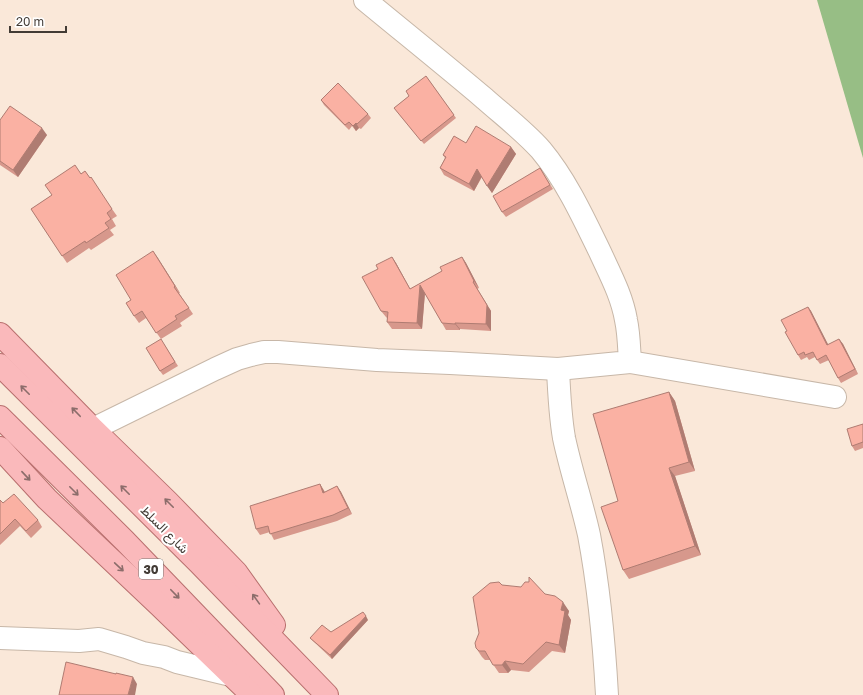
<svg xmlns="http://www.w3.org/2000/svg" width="863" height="695" font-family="'Golos Text',Vazirmatn,sans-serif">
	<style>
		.forest { fill: #97be85 }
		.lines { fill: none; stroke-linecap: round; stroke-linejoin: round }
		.minor-casing { stroke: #c7b7a8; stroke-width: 24 }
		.major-casing { stroke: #b86f6e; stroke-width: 24 }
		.minor { stroke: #fff; stroke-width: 22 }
		.major { stroke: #fab9bb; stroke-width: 22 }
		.wall { fill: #d7988c }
		.shaded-wall { fill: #af7c72 }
		.building { fill: #fab1a3; stroke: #af7c72 }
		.oneway { stroke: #8c6d6b }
		.labels { text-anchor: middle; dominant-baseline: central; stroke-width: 4; stroke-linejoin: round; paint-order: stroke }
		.shield { fill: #fff; stroke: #7b7672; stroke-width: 1 }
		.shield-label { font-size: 12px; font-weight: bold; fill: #423b35 }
		.street-label { font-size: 13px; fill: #423b35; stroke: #fff }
	</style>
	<rect width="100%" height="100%" fill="#fae8d9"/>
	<path class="forest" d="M817 0H863V158Z"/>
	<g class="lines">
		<defs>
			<g id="minor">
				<path d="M365 0C405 33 445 65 485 99 503 115 524 131 541 150 566 180 583 217 600 252 610 274 622 296 626 320 629 334 629 348 630 362L558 369C559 392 560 415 564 438 571 471 582 503 589 535 599 588 604 641 607 695"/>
				<path d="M630 362 835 397"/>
				<path d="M93 429 215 369 237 359 251 355 264 352H278L377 360 450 363 558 369"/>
				<path d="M0 638 79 641 99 639 126 647 143 653 164 657 177 662 231 675"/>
			</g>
			<g id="major">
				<path d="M0 334 93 429 168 502 236 572 274 625"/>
				<path d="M0 365 199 563 327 695"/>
				<path d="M0 417 125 541 273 695"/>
				<path d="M0 448 47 499 159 605 252 695"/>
			</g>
		</defs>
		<use href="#minor" class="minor-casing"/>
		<use href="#major" class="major-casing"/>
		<use href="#minor" class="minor"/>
		<use href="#major" class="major"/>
	</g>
	<g class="wall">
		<path d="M426 76 456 118 424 144 394 108 409 96Z"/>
		<path d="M321 100 368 114 371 118 361 129 359 128 356 131 352 126 349 130 324 105Z"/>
		<path d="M0 120 47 135 18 177 0 165Z"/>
		<path d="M466 143 511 147 516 154 492 193 482 177 474 191 444 175 440 168 445 158 443 155Z"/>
		<path d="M540 168 553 189 506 217 502 212Z"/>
		<path d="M85 171 117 216 112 219 116 226 110 230 114 235 91 250 89 248 67 263 31 209 52 195Z"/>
		<path d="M153 251 180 293H179L193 314 180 323 182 326 161 339 146 318 139 323 134 316 131 300Z"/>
		<path d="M392 257 396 263 410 289 442 271 462 257 466 263 479 288 477 289 491 311V331L460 329V330H446L442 323 425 293 422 329H392L387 322V318L386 317 381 311 378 269Z"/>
		<path d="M808 307 811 311 828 345 839 339 843 344 858 374 841 383 838 378 829 360 820 364 815 357 809 360 807 357 801 360 798 355 787 331Z"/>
		<path d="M164 344 178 366 163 375 160 371Z"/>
		<path d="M669 392 675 401 695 471 675 476 701 555 629 579 623 570 618 501Z"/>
		<path d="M863 424V448L855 451 852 446Z"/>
		<path d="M320 484 325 492 337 486 341 492 352 514 337 521 274 540 270 532 260 535 256 529Z"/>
		<path d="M0 500 3 503 38 520 42 527 31 538 20 526 0 545Z"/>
		<path d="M502 585 545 594 569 611 568 615 571 620 565 653 552 651 529 672 511 670 508 673H499L490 660H485L482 657 476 648 479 633Z"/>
		<path d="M368 620 332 659 313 641 310 638 331 632Z"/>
	</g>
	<g class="shaded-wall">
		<path d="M356 123 359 128 356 131 353 126Z"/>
		<path d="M42 128 47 135 18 177 13 170Z"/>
		<path d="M511 147 516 154 492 193 487 186Z"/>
		<path d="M477 169 482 176 474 191 469 184Z"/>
		<path d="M153 251 158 258 180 293 175 286Z"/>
		<path d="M392 257 396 263 414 296 410 289Z"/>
		<path d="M462 257 466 263 479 288 474 281Z"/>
		<path d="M473 282 491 311V331L486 324Z"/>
		<path d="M420 285 425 292 422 329 417 323Z"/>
		<path d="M808 307 811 311 831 350 827 345Z"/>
		<path d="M455 323 460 329V330L455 324Z"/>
		<path d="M839 339 843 344 858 374 855 369Z"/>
		<path d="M669 392 675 401 695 471 689 462Z"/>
		<path d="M669 468 675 476 701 555 695 546Z"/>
		<path d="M320 484 324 491 327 499 323 493Z"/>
		<path d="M337 486 341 492 352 514 348 508Z"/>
		<path d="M563 602 569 611 568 615 571 620 565 653 559 645 561 610Z"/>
		<path d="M366 616 368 620 332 659 330 655Z"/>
		<path d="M505 661 511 670 508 673 502 665Z"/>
		<path d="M133 677 137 684 135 695H128Z"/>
	</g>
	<g class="building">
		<path d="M426 76 454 115 421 141 394 108 409 96 406 91Z"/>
		<path d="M338 83 368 114 357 124 356 123 353 126 349 122 345 125 321 100Z"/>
		<path d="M10 106 42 128 13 170 0 161V120Z"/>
		<path d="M476 126 511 147 487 186 477 169 469 184 440 168 446 157 443 155 454 136 466 143Z"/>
		<path d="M75 165 81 174 85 171 90 178 91 177 112 209 107 213 111 219 105 223 109 228 86 243 85 241 62 256 31 209 52 195 45 185Z"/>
		<path d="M540 168 550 185 502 212 493 196Z"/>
		<path d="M153 251 175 286 174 287 189 308 175 316 177 319 156 333 142 311 134 316 126 303 131 300 116 275Z"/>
		<path d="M392 257 410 289 442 271 440 267 462 257 474 281 473 282 487 305 486 324 455 323V324L442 323 420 285 417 323 387 322 388 312 381 311 362 277 378 269 376 265Z"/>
		<path d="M808 307 827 345 839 339 855 369 838 378 826 355 817 360 813 352 805 355 804 352 798 355 785 332 787 331 781 320Z"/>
		<path d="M161 339 175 362 160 371 146 348Z"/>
		<path d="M669 392 689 462 669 468 695 546 623 570 601 507 618 501 593 414Z"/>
		<path d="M863 424V442L852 446 847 429Z"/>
		<path d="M320 484 323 493 337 486 348 508 333 515 270 534 268 526 256 529 250 506Z"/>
		<path d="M14 494 38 520 26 531 15 519 0 534V500L3 503Z"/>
		<path d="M529 577 545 594 555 596 563 602 561 610 565 611 559 645 546 642 523 664 505 661 502 665H493L485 651H479L476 648 475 643 479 633 473 597 490 583 499 582 502 585 521 587 525 582H529Z"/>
		<path d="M363 612 366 616 330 655 310 638 322 625 331 632Z"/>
		<path d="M66 662 116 674V673L133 677 128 695H59Z"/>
	</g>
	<defs><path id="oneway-shaft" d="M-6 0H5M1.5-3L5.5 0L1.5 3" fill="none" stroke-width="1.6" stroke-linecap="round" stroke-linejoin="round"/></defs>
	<g class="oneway">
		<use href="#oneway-shaft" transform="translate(25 390) rotate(-135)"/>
		<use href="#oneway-shaft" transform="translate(76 412) rotate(-134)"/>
		<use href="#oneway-shaft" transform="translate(26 476) rotate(47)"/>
		<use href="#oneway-shaft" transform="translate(125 490) rotate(-135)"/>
		<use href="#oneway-shaft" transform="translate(74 491) rotate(45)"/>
		<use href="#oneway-shaft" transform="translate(169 503) rotate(-135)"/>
		<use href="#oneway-shaft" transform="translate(119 567) rotate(43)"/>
		<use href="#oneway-shaft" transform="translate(175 594) rotate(46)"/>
		<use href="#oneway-shaft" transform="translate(256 599) rotate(-125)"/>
	</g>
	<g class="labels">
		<rect class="shield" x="139" y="559" width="24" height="20" rx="3"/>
		<g class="shield-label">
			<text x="151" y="569">30</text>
		</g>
		<g class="street-label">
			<text transform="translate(165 529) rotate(45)">شارع السلط</text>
		</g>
	</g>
	<path d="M10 26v6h56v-6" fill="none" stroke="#423b35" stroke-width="2"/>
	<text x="16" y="26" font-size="12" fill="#423b35" stroke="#ffffff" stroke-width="3" paint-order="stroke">20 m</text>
</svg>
